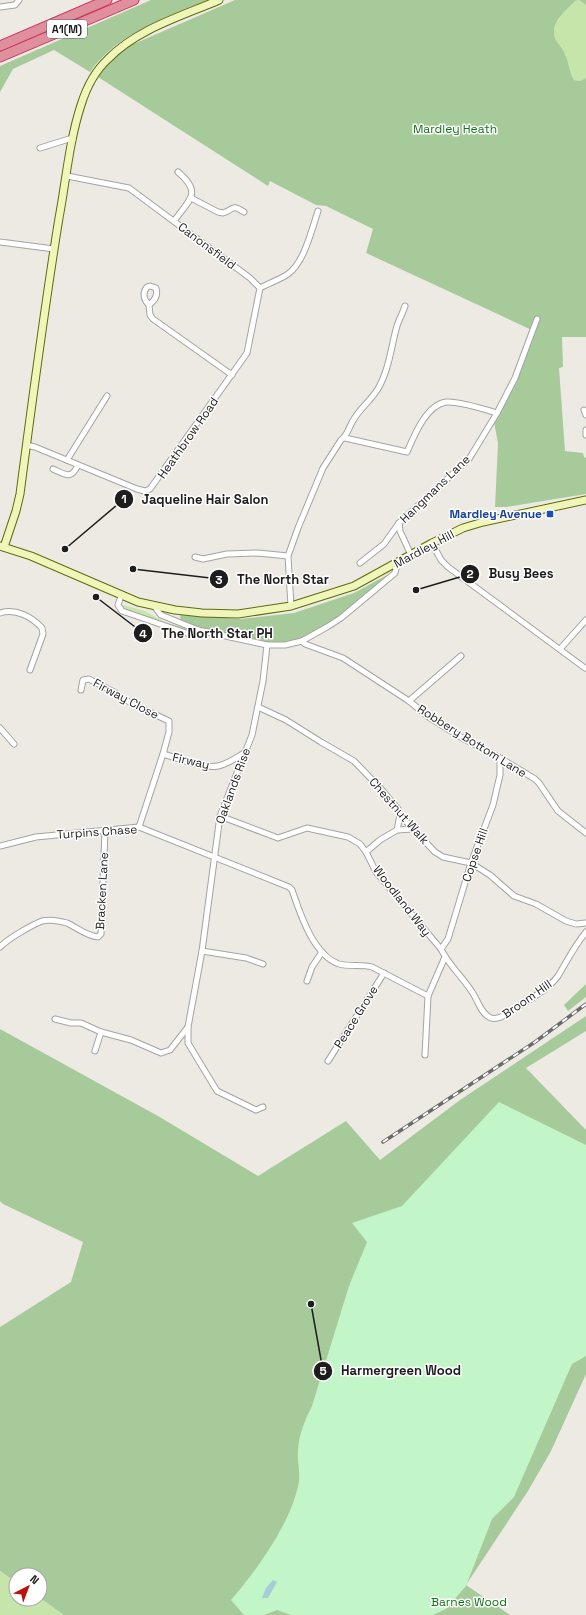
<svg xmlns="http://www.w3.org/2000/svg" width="586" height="1615" font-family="'Space Grotesk',sans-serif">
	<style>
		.grass { fill: #c6e5ab }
		.forest { fill: #a7ca9a }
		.park { fill: #c2f5c7 }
		.water { fill: #a6ccd8 }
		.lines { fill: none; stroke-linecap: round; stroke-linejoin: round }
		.street-casing { stroke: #a4a4a4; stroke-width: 7 }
		.secondary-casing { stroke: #5f6b0c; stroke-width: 9 }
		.highway-casing { stroke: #cc2f62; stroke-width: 11 }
		.street { stroke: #fff; stroke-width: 5 }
		.secondary { stroke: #f0f5b9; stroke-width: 7 }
		.highway { stroke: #e08f9c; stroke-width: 9 }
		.rail-casing { stroke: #6b6b6b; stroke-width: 3.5 }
		.rail { stroke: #fff; stroke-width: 2; stroke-dasharray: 6; stroke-linecap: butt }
		.transit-dot { fill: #1a4fb4; stroke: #fff; stroke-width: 1.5 }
		.labels { text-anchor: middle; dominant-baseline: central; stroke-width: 3; stroke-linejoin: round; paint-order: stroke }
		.shield { fill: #fff; stroke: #616161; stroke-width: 1 }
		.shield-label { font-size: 11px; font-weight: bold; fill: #1d1d1d }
		.park-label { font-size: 12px; fill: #12731c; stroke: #fff }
		.street-label { font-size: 12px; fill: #1d1d1d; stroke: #fff }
		.transit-label { font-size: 12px; font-weight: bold; fill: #164399; stroke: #fff; text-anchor: end }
		.leader { fill: none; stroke: #1d1d1d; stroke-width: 1.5 }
		.callout-dot { fill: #1d1d1d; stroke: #fff; stroke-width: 1.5 }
		.mark-label { font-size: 12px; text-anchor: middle; font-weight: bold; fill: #fff }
		.callout-label { font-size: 13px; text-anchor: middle; font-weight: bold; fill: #1d1d1d; stroke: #fff; stroke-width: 3; stroke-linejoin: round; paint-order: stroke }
	</style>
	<rect width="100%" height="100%" fill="#edeae3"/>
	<g class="grass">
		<path d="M579 0 586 5V78L580 81 574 80C569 72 569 62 565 54 563 48 557 43 555 38 550 22 566 11 575 1Z"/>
		<path d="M123 605 145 611 164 622 186 628 185 630 123 609Z"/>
		<path d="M0 1571 16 1582V1599L40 1598 64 1615H0Z"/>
	</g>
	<g class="forest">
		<path d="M151 0H207C165 19 118 32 90 72L54 50 13 69 0 92V66Z"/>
		<path d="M235 0H586V5L579 0 575 1C566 11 550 22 555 38 557 43 563 48 565 54 569 62 569 72 574 80L580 81 586 78V337H562L563 367 559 368 565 451 583 453 584 457 586 458V494L506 507H495L498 443 494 422 524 363 534 331 366 253 373 229 326 206 316 205 270 181 268 186 98 77 112 59 129 46Z"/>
		<path d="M389 574H390C364 596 318 639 284 643 268 644 252 639 236 636 217 632 198 629 181 621L180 615 240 619 294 613 354 593Z"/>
		<path d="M586 984V997L568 1011 564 1005Z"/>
		<path d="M586 1016V1031L526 1068 586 1130V1374L551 1451 528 1491 466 1585 510 1615H64L40 1598V1575H16V1582L0 1571V1327L71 1282 83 1242 3 1204 0 1201V1029L158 1116 258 1176 346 1121 380 1160 460 1100Z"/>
	</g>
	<path class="park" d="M499 1102 586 1145V1356L572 1364 514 1497 492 1519 466 1586 446 1609 433 1615H291L277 1610 264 1615H244L231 1600C257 1570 293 1520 299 1481 300 1471 297 1460 298 1450 299 1434 305 1420 312 1406L349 1286 367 1242 352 1223 402 1206Z"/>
	<path class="water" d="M273 1580 277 1582 268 1598H262L266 1588Z"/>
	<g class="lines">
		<defs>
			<g id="street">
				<path d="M0 7 15 5 19 0"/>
				<path d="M40 148 69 139 73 140"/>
				<path d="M191 198 218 212 223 213C235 209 231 204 244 212"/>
				<path d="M174 221C189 200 203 193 178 172"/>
				<path d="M0 242 54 249"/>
				<path d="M150 286 156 288C158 296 155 300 149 305 144 300 142 293 147 287Z"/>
				<path d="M260 288C269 283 279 280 288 274 304 263 312 229 318 211"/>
				<path d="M149 305 150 315 153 319 232 375"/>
				<path d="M584 410 586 415"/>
				<path d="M586 430V435"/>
				<path d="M345 438 407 452C414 436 426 405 446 402 459 401 484 409 497 413"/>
				<path d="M26 445 35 447 137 489 145 491 150 489 247 353 260 288 250 278 129 188 67 176"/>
				<path d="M67 460 107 396"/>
				<path d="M53 469C66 475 71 480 78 465"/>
				<path d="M399 523 400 531 411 555"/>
				<path d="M432 543 441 560 448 567 585 668"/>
				<path d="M195 557 203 559 227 554 258 553 288 556"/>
				<path d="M360 563 384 544 399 523 469 459 497 413 515 378 537 319"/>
				<path d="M121 596 118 605 122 611 189 634 193 633 198 630"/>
				<path d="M154 606 161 615 198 630 267 645H285L302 641 327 627 341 618 395 573 396 569 394 565"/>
				<path d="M291 606 288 556 298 528 323 468 341 440C348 435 349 426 354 419 361 407 374 398 380 385 390 367 391 346 397 326 399 319 403 313 405 306"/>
				<path d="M0 613C16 608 32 617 42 628L43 634 30 670"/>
				<path d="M302 641 305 644 343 658 409 701 430 718 464 739 500 758 535 779 539 783 558 811 586 833"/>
				<path d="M560 649 586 620"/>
				<path d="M81 690 83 680 89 679 114 692 122 698 145 710 169 721V732L163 754 139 827"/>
				<path d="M409 701 461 656"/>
				<path d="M258 707 286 720 321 742 354 761 381 789 398 809 400 815 435 852 443 857 471 863 490 875 514 896 536 904 566 921 576 924 586 923"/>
				<path d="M0 728 14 744"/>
				<path d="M163 754C178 758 203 769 218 766 228 764 236 758 244 753"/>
				<path d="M220 816 278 838 307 828 348 837 360 844 366 852 376 872 441 949C449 966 463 977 472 992 478 1000 480 1012 489 1017 493 1020 497 1018 501 1017 516 1008 549 990 558 976 567 961 575 945 586 932"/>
				<path d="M397 830 413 829"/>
				<path d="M0 846 36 837 139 827 289 887 292 890C300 913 313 955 339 964 349 967 362 964 372 967L428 996 445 957"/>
				<path d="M366 852 380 840 397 830 400 815"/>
				<path d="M0 947C9 938 30 926 42 921 50 919 60 921 67 923 78 928 86 936 98 937L101 934 105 831"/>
				<path d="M441 949 448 939 471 863 493 805 500 775V758"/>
				<path d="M202 951 246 958 263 964"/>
				<path d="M307 981 312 967 322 952"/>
				<path d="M55 1019 71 1023H81L101 1032 131 1040 161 1053 170 1050 188 1027 202 951 220 816 252 735 263 681 267 645"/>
				<path d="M188 1027V1043L217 1091 256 1110 263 1107"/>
				<path d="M95 1051 101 1032"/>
				<path d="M425 1055 428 996"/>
				<path d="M328 1061 384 973"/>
			</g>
			<g id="secondary">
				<path d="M0 546 31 556 138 602 175 610 202 613 238 614 291 606 354 586 432 543 463 528 483 522 586 500"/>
				<path d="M4 547 16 511 20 494C32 402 44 310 59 218 66 181 69 142 81 105 86 89 95 71 108 59 137 29 182 16 219 0"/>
			</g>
			<g id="highway">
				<path d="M0 46 107 0"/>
				<path d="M0 57 134 0"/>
			</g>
		</defs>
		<use href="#street" class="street-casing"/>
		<use href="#secondary" class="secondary-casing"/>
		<use href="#highway" class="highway-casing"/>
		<use href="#street" class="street"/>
		<use href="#secondary" class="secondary"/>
		<use href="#highway" class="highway"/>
		<defs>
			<path id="rail" d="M383 1142 535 1042 586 1004"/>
		</defs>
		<use href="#rail" class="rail-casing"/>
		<use href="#rail" class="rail"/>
	</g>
	<rect class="transit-dot" x="546" y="510" width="8" height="8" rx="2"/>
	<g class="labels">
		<rect class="shield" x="47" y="20" width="40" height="18" rx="3"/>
		<g class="shield-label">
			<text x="67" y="29">A1(M)</text>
		</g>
		<g class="park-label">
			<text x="455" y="129">Mardley Heath</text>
			<text x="469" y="1602">Barnes Wood</text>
		</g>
		<g class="street-label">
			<text transform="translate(207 246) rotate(37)">Canonsfield</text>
			<text transform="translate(188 438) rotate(-55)">Heathbrow Road</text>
			<text transform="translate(435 489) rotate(-44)">Hangmans Lane</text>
			<text transform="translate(424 549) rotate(-28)">Mardley Hill</text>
			<text transform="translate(126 699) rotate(28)">Firway Close</text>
			<text transform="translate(472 741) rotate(32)">Robbery Bottom Lane</text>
			<text transform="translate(191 761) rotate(13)">Firway</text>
			<text transform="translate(233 786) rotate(-70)">Oaklands Rise</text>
			<text transform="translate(399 811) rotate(49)">Chestnut Walk</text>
			<text transform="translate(97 832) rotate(-4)">Turpins Chase</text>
			<text transform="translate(475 855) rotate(-71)">Copse Hill</text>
			<text transform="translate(102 891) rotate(-87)">Bracken Lane</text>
			<text transform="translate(402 901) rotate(52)">Woodland Way</text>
			<text transform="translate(527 999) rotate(-35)">Broom Hill</text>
			<text transform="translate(356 1017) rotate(-58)">Peace Grove</text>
		</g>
		<g class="transit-label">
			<text x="542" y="514">Mardley Avenue</text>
		</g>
	</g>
	<path class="leader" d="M65 549L124 499M416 590L470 574M133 569L219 579M96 597L143 633M311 1304L323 1371"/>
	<g class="callout-dot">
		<circle cx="65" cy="549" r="4"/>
		<circle cx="416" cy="590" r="4"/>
		<circle cx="133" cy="569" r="4"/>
		<circle cx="96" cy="597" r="4"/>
		<circle cx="311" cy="1304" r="4"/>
		<circle cx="124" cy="499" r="10"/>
		<circle cx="470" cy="574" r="10"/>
		<circle cx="219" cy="579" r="10"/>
		<circle cx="143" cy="633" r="10"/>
		<circle cx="323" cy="1371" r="10"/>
	</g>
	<g class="mark-label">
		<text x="124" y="503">1</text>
		<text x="470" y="578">2</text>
		<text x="219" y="584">3</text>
		<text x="143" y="638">4</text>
		<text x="323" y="1375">5</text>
	</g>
	<g class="callout-label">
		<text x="205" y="504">Jaqueline Hair Salon</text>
		<text x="521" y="578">Busy Bees</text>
		<text x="283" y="584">The North Star</text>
		<text x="217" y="638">The North Star PH</text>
		<text x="401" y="1375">Harmergreen Wood</text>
	</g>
	<g transform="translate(28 1587) rotate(42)"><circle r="19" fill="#ffffff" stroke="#a5a5a5"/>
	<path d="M0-3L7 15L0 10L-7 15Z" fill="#bc110d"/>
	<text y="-6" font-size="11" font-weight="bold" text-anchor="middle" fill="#1d1d1d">N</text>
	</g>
</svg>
